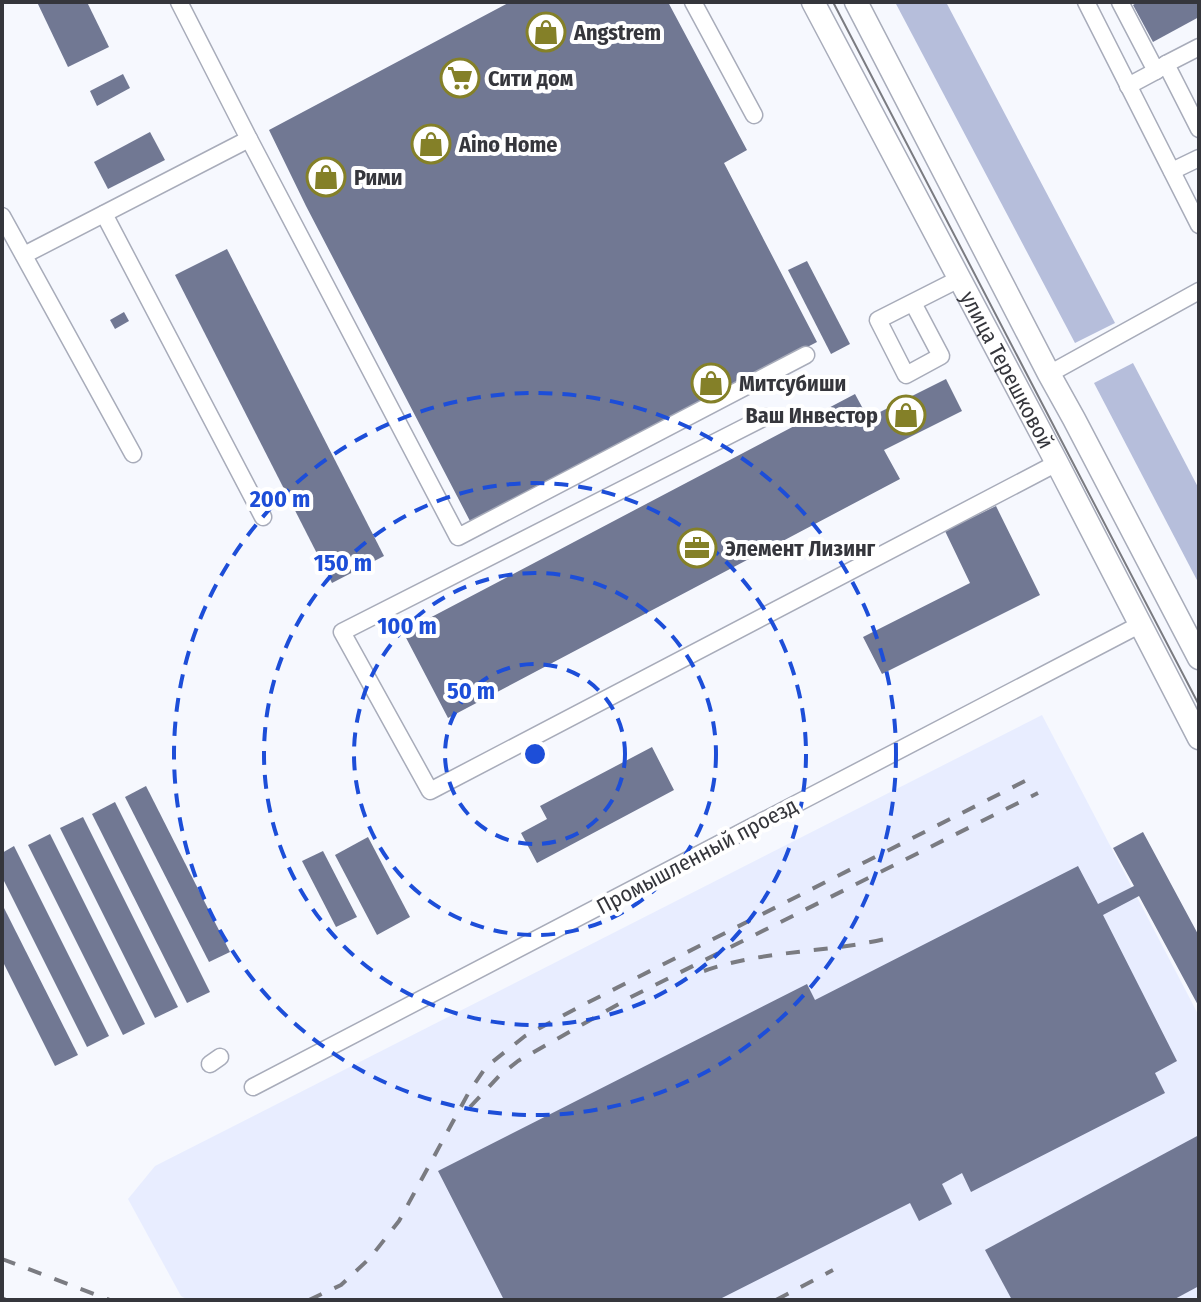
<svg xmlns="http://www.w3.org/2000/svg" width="1201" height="1302" font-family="'Fira Sans Condensed',sans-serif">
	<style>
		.built { fill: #e8edff }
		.forest { fill: #b6bedb }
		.building { fill: #717893 }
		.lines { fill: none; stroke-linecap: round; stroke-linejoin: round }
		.minor-casing { stroke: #a8acba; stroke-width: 19 }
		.major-casing { stroke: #a8acba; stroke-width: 25 }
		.minor { stroke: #fff; stroke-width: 16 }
		.major { stroke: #fff; stroke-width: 22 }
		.tram { stroke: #7a7b81; stroke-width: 2 }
		.rail { stroke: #7a7b81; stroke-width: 4; stroke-dasharray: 14 14; stroke-linecap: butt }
		.ring { fill: none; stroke: #1d4ed8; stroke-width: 4; stroke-dasharray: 14 10 }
		.labels { text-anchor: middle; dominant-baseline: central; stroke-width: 8; stroke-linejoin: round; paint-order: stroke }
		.poi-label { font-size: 22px; font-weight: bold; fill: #35363c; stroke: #fff; text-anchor: start }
		.street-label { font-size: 22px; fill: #35363c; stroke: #fff }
		.centre { fill: #1d4ed8; stroke: #fff; stroke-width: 4 }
		.ring-label { font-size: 24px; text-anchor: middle; font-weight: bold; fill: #1d4ed8; stroke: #fff; stroke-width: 8; stroke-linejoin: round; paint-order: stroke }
	</style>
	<rect width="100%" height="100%" fill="#f6f8fe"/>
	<path class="built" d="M1042 715 1199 1016V1300H188L181 1296 128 1199 155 1166Z"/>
	<g class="forest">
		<path d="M895 2H946L1115 323 1075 343Z"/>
		<path d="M1133 363 1199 489V584L1094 383Z"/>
	</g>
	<g class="building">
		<path d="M37 2H87L109 47 68 67Z"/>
		<path d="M510 2H668L747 150 724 163 817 342 470 521 306 206 269 130Z"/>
		<path d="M1138 2H1199V17L1153 42 1133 5Z"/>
		<path d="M123 74 130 88 97 106 90 91Z"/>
		<path d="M150 132 165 160 108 189 94 162Z"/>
		<path d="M227 249 384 556 332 583 175 275Z"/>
		<path d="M807 261 850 344 831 354 788 270Z"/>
		<path d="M124 312 129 321 115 329 110 320Z"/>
		<path d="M946 379 962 411 884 450 900 479 448 718 403 632 855 394 868 418Z"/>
		<path d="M996 506 1040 595 882 674 863 637 970 583 945 531Z"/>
		<path d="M652 747 674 790 537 863 521 833 547 819 540 806Z"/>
		<path d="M146 786 230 952 209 962 125 797Z"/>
		<path d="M115 802 210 992 187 1003 92 814Z"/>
		<path d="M83 817 178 1007 155 1018 60 828Z"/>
		<path d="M1143 832 1199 936V1007L1139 896 1103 915 1177 1061 1155 1073 1165 1093 971 1192 962 1173 942 1184 952 1204 919 1221 910 1203 718 1300H504L438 1171 807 984 815 1000 1078 866 1098 904 1134 886 1113 848Z"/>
		<path d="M50 834 145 1024 123 1035 28 845Z"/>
		<path d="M368 837 410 917 377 935 335 855Z"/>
		<path d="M14 846 109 1036 87 1047 2 877V853Z"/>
		<path d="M323 851 357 917 336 927 302 861Z"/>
		<path d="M2 904 78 1055 55 1066 2 960Z"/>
		<path d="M1199 1135V1286L1173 1300H1012L985 1250Z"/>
	</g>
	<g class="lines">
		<defs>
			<g id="minor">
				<path d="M179 2 249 139 458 537 806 355"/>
				<path d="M693 2 754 115"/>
				<path d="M1086 2 1199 225"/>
				<path d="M1120 2 1156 71 1166 64 1199 129"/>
				<path d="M1166 64 1199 47"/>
				<path d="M1128 86 1156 71"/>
				<path d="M1172 171 1199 158"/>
				<path d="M104 214 263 517"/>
				<path d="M2 216 133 454"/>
				<path d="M24 255 249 139"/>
				<path d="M913 303 941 356 906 375 878 320 959 279"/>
				<path d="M1049 374 1199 291"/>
				<path d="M765 417 342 632 430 791 1057 463"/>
				<path d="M210 1064 220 1057"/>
				<path d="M253 1087 1141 624"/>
			</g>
			<g id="major">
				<path id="s1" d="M813 2 1057 463 1199 738"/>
				<path d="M856 2 1049 374 1074 419 1199 658"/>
			</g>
		</defs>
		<use href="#minor" class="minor-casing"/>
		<use href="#major" class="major-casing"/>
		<use href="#minor" class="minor"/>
		<use href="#major" class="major"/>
		<path class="tram" d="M833 2 1199 705"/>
		<g class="rail">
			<path d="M704 971C763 950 825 953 885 939"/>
			<path d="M470 1107 499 1076 518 1061 631 997 1038 793"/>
			<path d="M2 1259 110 1300"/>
			<path d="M2 1298 6 1300"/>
			<path d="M309 1300 341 1285 370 1258 399 1221 469 1092 486 1067 525 1036 579 1007 1031 778"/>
			<path d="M776 1300 833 1270"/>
		</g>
	</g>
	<g class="ring">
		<circle cx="535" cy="754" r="90"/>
		<circle cx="535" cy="754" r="181"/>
		<circle cx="535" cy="754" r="271"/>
		<circle cx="535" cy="754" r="361"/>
	</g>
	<defs>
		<symbol id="shop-ring" viewBox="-11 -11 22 22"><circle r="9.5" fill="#fff" stroke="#848028" stroke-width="1.5"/><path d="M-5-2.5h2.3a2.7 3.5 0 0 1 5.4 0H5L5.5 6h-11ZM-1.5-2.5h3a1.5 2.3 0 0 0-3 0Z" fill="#848028"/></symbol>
		<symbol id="supermarket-ring" viewBox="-11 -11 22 22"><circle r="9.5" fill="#fff" stroke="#848028" stroke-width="1.5"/><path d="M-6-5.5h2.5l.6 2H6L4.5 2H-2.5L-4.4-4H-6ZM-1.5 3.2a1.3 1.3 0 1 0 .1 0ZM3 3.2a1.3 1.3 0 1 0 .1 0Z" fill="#848028"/></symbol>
		<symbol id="office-ring" viewBox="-11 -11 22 22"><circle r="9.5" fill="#fff" stroke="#848028" stroke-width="1.5"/><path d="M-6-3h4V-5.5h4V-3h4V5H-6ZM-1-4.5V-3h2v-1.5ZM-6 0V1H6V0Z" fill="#848028"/></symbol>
	</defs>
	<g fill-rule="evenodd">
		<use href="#shop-ring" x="524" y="10" width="44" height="44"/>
		<use href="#supermarket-ring" x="438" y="56" width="44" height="44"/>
		<use href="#shop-ring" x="409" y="122" width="44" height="44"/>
		<use href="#shop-ring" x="304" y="155" width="44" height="44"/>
		<use href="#shop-ring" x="689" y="361" width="44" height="44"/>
		<use href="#shop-ring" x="884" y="393" width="44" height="44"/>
		<use href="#office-ring" x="675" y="526" width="44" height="44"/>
	</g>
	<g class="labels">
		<g class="poi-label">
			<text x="574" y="32">Angstrem</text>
			<text x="488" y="78">Сити дом</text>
			<text x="459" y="144">Aino Home</text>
			<text x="354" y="177">Рими</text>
			<text x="739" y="383">Митсубиши</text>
			<text x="878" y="415" text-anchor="end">Ваш Инвестор</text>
			<text x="725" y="548">Элемент Лизинг</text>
		</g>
		<g class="street-label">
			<text stroke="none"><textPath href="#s1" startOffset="416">улица Терешковой</textPath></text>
			<text transform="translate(697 856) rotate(-28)">Промышленный проезд</text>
		</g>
	</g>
	<circle cx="535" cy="754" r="12" class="centre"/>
	<g class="ring-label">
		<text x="280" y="507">200 m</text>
		<text x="343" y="571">150 m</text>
		<text x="407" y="634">100 m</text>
		<text x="471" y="699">50 m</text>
	</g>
	<rect width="1201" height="1302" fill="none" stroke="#35363c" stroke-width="8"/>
</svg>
